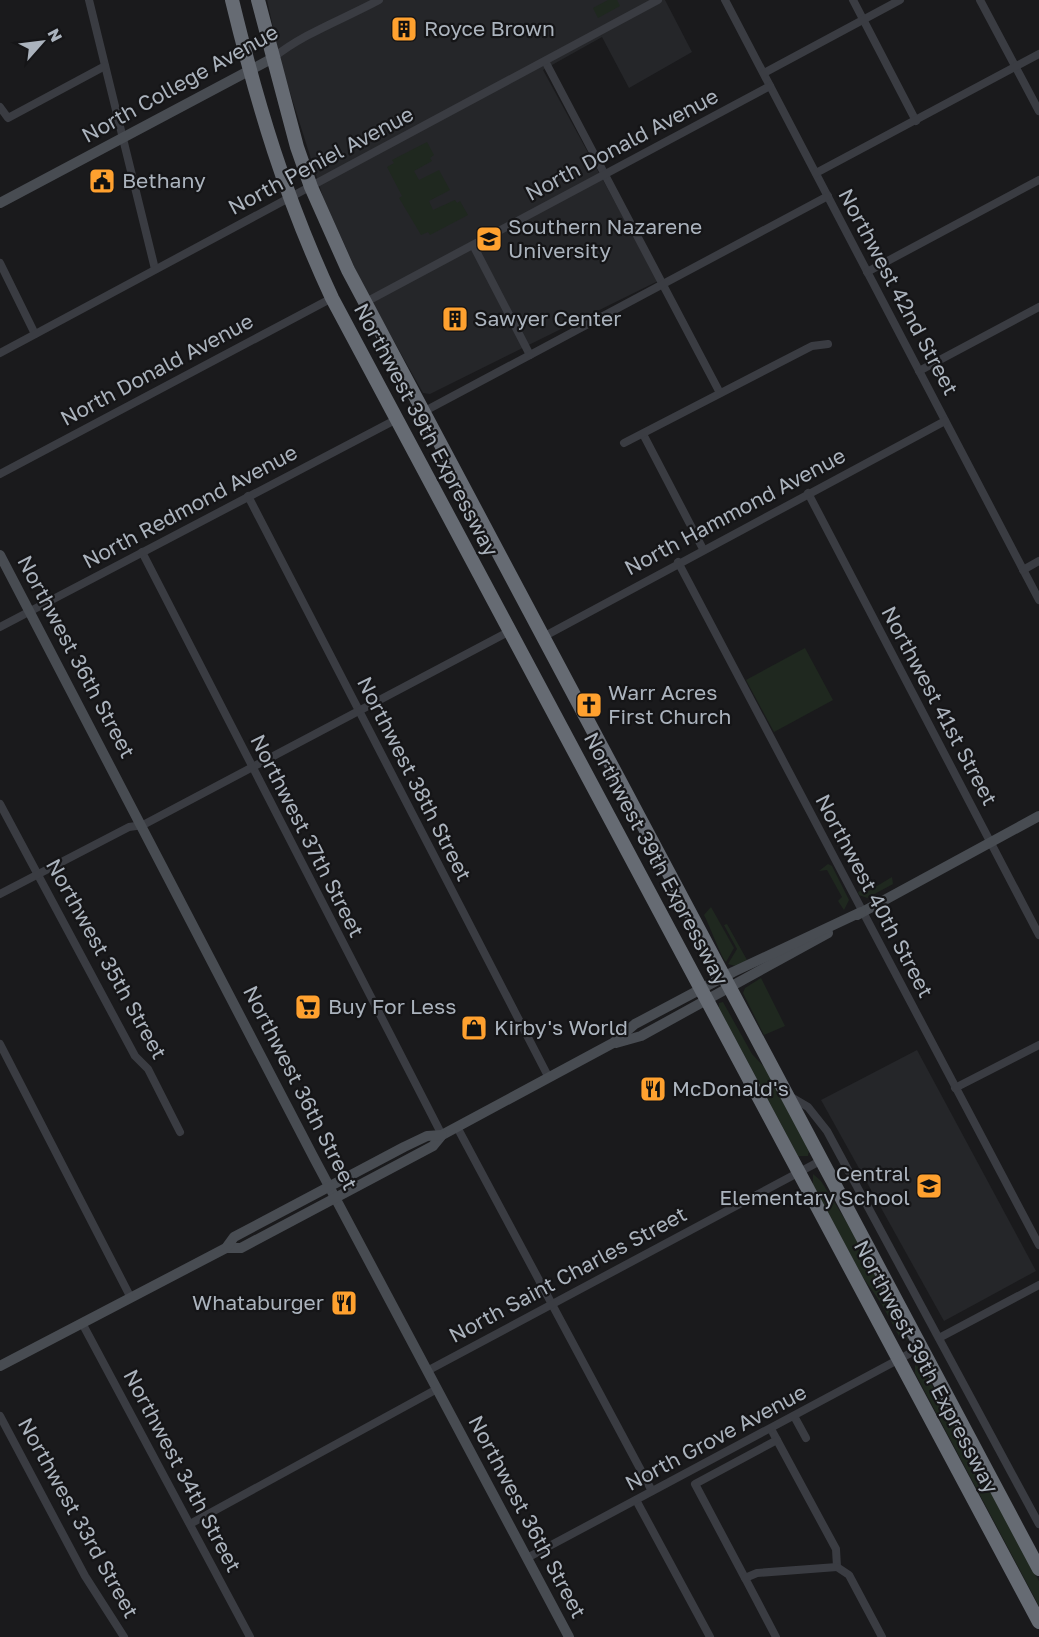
<svg xmlns="http://www.w3.org/2000/svg" width="1039" height="1637" font-family="'Golos Text',sans-serif">
<rect width="100%" height="100%" fill="#1a1a1c"/>
<!-- built -->
<g fill="#252629">
<polygon points="267,0 665,0 692,52 629,88 602,37 543,70 658,281 430,394 423,393 363,286 323,197 282,67"/>
<polygon points="917,1050 1036,1271 944,1321 821,1100"/>
</g>
<!-- green -->
<g fill="#1f281f">
<polygon points="608,0 617,0 620,6 598,18 593,8"/>
<polygon points="427,142 434,155 430,158 432,161 414,171 419,180 439,170 450,190 429,201 433,210 455,200 457,203 460,201 468,215 430,235 428,232 421,235 399,198 402,196 387,167 394,163 392,160"/>
<polygon points="805,648 833,700 774,732 746,680"/>
<polygon points="828,864 832,866 849,900 844,910 838,901 842,897 827,870 819,871"/>
<polygon points="892,877 893,884 867,898 859,895 858,892 864,889 867,892"/>
<path d="M711,907L734,948L726,962C722,959 709,924 704,915Z"/>
<polygon points="727,924 747,960 736,966 728,964 737,949 724,925"/>
<polygon points="761,978 785,1026 764,1035 743,993 745,988"/>
<polygon points="723,1002 752,1054 766,1069 809,1150 808,1156 798,1156 719,1008 719,1003"/>
<polygon points="813,1174 821,1181 854,1234 908,1339 903,1341 899,1336 881,1303 862,1276 813,1185"/>
<polygon points="915,1365 922,1369 956,1426 1039,1581 1039,1606 915,1373"/>
</g>
<g fill="none" stroke-linecap="round" stroke-linejoin="round">
<!-- street -->
<g stroke="#3a3c42" stroke-width="8">
<polyline points="89,0 155,269"/>
<polyline points="725,0 1039,600"/>
<polyline points="853,0 916,121"/>
<polyline points="980,0 1039,111"/>
<path d="M273,58C304,33 344,19 379,0"/>
<polyline points="545,61 720,393"/>
<polyline points="764,73 900,0"/>
<polyline points="0,107 8,118 105,66"/>
<polyline points="816,173 1039,54"/>
<polyline points="473,245 530,355"/>
<polyline points="0,263 35,334"/>
<polyline points="867,272 1039,180"/>
<polyline points="364,303 770,86"/>
<polyline points="0,353 658,0"/>
<polyline points="919,371 1039,307"/>
<polyline points="423,412 828,196"/>
<polyline points="643,434 703,549"/>
<polyline points="624,443 812,346 828,344"/>
<polyline points="0,474 332,298"/>
<polyline points="808,493 1039,935"/>
<polyline points="248,496 549,1078"/>
<polyline points="142,552 442,1135"/>
<polyline points="678,562 1039,1245"/>
<polyline points="1023,570 1039,561"/>
<polyline points="0,627 397,419"/>
<polyline points="543,637 945,421"/>
<polyline points="0,804 135,1056 148,1069 180,1132"/>
<polyline points="0,894 129,827 143,825 510,631"/>
<polyline points="0,1044 131,1298"/>
<polyline points="955,1088 1039,1045"/>
<polyline points="791,1097 808,1107 827,1131 1039,1524"/>
<polyline points="457,1127 652,1491"/>
<polyline points="82,1323 250,1637"/>
<polyline points="939,1338 1039,1285"/>
<polyline points="427,1371 822,1160"/>
<polyline points="0,1416 85,1576 124,1637"/>
<polyline points="794,1416 806,1438"/>
<polyline points="771,1429 836,1549 837,1567 849,1575 882,1637"/>
<polyline points="636,1500 710,1637"/>
<polyline points="190,1524 437,1389"/>
<polyline points="527,1558 920,1348"/>
<polyline points="745,1578 695,1484 777,1440"/>
<polyline points="776,1637 745,1578 757,1573 837,1567"/>
</g>
<!-- secondary -->
<g stroke="#484c52" stroke-width="10">
<polyline points="0,203 273,58"/>
<polyline points="0,555 314,1158 569,1637"/>
<polyline points="857,915 1039,816"/>
<polyline points="616,1043 641,1036 828,933"/>
<polyline points="226,1248 241,1248 433,1146 442,1135 613,1043 635,1024 733,972 861,912"/>
<polyline points="0,1366 226,1248 234,1237 404,1147 427,1136 442,1135"/>
</g>
<!-- highway -->
<g stroke="#666b73" stroke-width="14">
<path d="M232,0C258,107 285,197 332,298L1039,1622"/>
<polyline points="258,0 297,147 311,187 348,270 1039,1569"/>
</g>
</g>
<!-- icons -->
<defs>
<symbol id="building-square" viewBox="-11 -11 22 22"><rect x="-9" y="-9" width="18" height="18" rx="4" fill="#ffa12f" stroke="#151517"/><path d="M-4-6H4V6H1V3H-1V6H-4ZM-2.5-4.3h1.7v1.8h-1.7ZM.8-4.3h1.7v1.8H.8ZM-2.5-1h1.7V.8h-1.7ZM.8-1h1.7V.8H.8Z" fill="#111"/></symbol>
<symbol id="civic-square" viewBox="-11 -11 22 22"><rect x="-9" y="-9" width="18" height="18" rx="4" fill="#ffa12f" stroke="#151517"/><path d="M-.6-6.5H3V-4.5H.6V-3L4-1V1h2V6H-6V1h2V-1L-.6-3ZM-1.2 2.5V6h2.4V2.5Z" fill="#111"/></symbol>
<symbol id="university-square" viewBox="-11 -11 22 22"><rect x="-9" y="-9" width="18" height="18" rx="4" fill="#ffa12f" stroke="#151517"/><path d="M0-5L7-2L0 1L-7-2ZM-4 1L0 2.5L4 1V4Q0 6-4 4Z" fill="#111"/></symbol>
<symbol id="church-square" viewBox="-11 -11 22 22"><rect x="-9" y="-9" width="18" height="18" rx="4" fill="#ffa12f" stroke="#151517"/><path d="M-1.2-6h2.4v3.5h3.3v2.4h-3.3V6h-2.4V-.1h-3.3v-2.4h3.3Z" fill="#111"/></symbol>
<symbol id="supermarket-square" viewBox="-11 -11 22 22"><rect x="-9" y="-9" width="18" height="18" rx="4" fill="#ffa12f" stroke="#151517"/><path d="M-6-5.5h2.5l.6 2H6L4.5 2H-2.5L-4.4-4H-6ZM-1.5 3.2a1.3 1.3 0 1 0 .1 0ZM3 3.2a1.3 1.3 0 1 0 .1 0Z" fill="#111"/></symbol>
<symbol id="shop-square" viewBox="-11 -11 22 22"><rect x="-9" y="-9" width="18" height="18" rx="4" fill="#ffa12f" stroke="#151517"/><path d="M-5-2.5h2.3a2.7 3.5 0 0 1 5.4 0H5L5.5 6h-11ZM-1.5-2.5h3a1.5 2.3 0 0 0-3 0Z" fill="#111"/></symbol>
<symbol id="restaurant-square" viewBox="-11 -11 22 22"><rect x="-9" y="-9" width="18" height="18" rx="4" fill="#ffa12f" stroke="#151517"/><path d="M-5-6h1v4h1v-4h1v4h1v-4h1v5L-1.5 .5V6h-2V.5L-5-1ZM5-6V6H3V1.5H1.5Q1.5-4 5-6Z" fill="#111"/></symbol>
<symbol id="school-square" viewBox="-11 -11 22 22"><rect x="-9" y="-9" width="18" height="18" rx="4" fill="#ffa12f" stroke="#151517"/><path d="M0-5L7-2L0 1L-7-2ZM-4 1L0 2.5L4 1V4Q0 6-4 4Z" fill="#111"/></symbol>
</defs>
<g fill-rule="evenodd">
<use href="#building-square" x="389" y="14" width="30" height="30"/>
<use href="#civic-square" x="87" y="166" width="30" height="30"/>
<use href="#university-square" x="474" y="224" width="30" height="30"/>
<use href="#building-square" x="440" y="304" width="30" height="30"/>
<use href="#church-square" x="574" y="690" width="30" height="30"/>
<use href="#supermarket-square" x="293" y="992" width="30" height="30"/>
<use href="#shop-square" x="459" y="1013" width="30" height="30"/>
<use href="#restaurant-square" x="638" y="1074" width="30" height="30"/>
<use href="#school-square" x="914" y="1171" width="30" height="30"/>
<use href="#restaurant-square" x="329" y="1288" width="30" height="30"/>
</g>
<g text-anchor="middle" stroke-width="4.5" stroke-linejoin="round" paint-order="stroke">
<!-- poi labels -->
<g font-size="21" fill="#abb3bd" stroke="#151517" text-anchor="start">
<text x="424" y="36">Royce Brown</text>
<text x="122" y="188">Bethany</text>
<text x="508" y="234">Southern Nazarene<tspan x="508" dy="24">University</tspan></text>
<text x="474" y="326">Sawyer Center</text>
<text x="608" y="700">Warr Acres<tspan x="608" dy="24">First Church</tspan></text>
<text x="328" y="1014">Buy For Less</text>
<text x="494" y="1035">Kirby's World</text>
<text x="672" y="1096">McDonald's</text>
<text x="910" y="1181" text-anchor="end">Central<tspan x="910" dy="24">Elementary School</tspan></text>
<text x="324" y="1310" text-anchor="end">Whataburger</text>
</g>
<!-- street labels -->
<g font-size="21" fill="#abb3bd" stroke="#151517">
<text transform="translate(180 84) rotate(-29)" y="7">North College Avenue</text>
<text transform="translate(622 145) rotate(-28)" y="7">North Donald Avenue</text>
<text transform="translate(321 161) rotate(-28)" y="7">North Peniel Avenue</text>
<text transform="translate(898 292) rotate(62)" y="7">Northwest 42nd Street</text>
<text transform="translate(157 370) rotate(-28)" y="7">North Donald Avenue</text>
<text transform="translate(426 430) rotate(62)" y="7">Northwest 39th Expressway</text>
<text transform="translate(190 507) rotate(-28)" y="7">North Redmond Avenue</text>
<text transform="translate(735 512) rotate(-28)" y="7">North Hammond Avenue</text>
<text transform="translate(76 657) rotate(62)" y="7">Northwest 36th Street</text>
<text transform="translate(939 706) rotate(62)" y="7">Northwest 41st Street</text>
<text transform="translate(414 779) rotate(63)" y="7">Northwest 38th Street</text>
<text transform="translate(307 836) rotate(63)" y="7">Northwest 37th Street</text>
<text transform="translate(656 859) rotate(62)" y="7">Northwest 39th Expressway</text>
<text transform="translate(874 896) rotate(62)" y="7">Northwest 40th Street</text>
<text transform="translate(106 959) rotate(61)" y="7">Northwest 35th Street</text>
<text transform="translate(300 1088) rotate(63)" y="7">Northwest 36th Street</text>
<text transform="translate(568 1275) rotate(-28)" y="7">North Saint Charles Street</text>
<text transform="translate(926 1367) rotate(62)" y="7">Northwest 39th Expressway</text>
<text transform="translate(716 1438) rotate(-28)" y="7">North Grove Avenue</text>
<text transform="translate(182 1471) rotate(62)" y="7">Northwest 34th Street</text>
<text transform="translate(527 1517) rotate(62)" y="7">Northwest 36th Street</text>
<text transform="translate(78 1518) rotate(61)" y="7">Northwest 33rd Street</text>
</g>
</g>
<!-- north arrow -->
<g transform="translate(42 42) rotate(62)" stroke="#151517" stroke-width="4.5" paint-order="stroke">
<path d="M0-4.5L10 22L0 15L-10 22Z" fill="#abb3bd"/>
<text y="-9" font-size="16" font-weight="bold" text-anchor="middle" fill="#abb3bd">N</text>
</g>
</svg>
